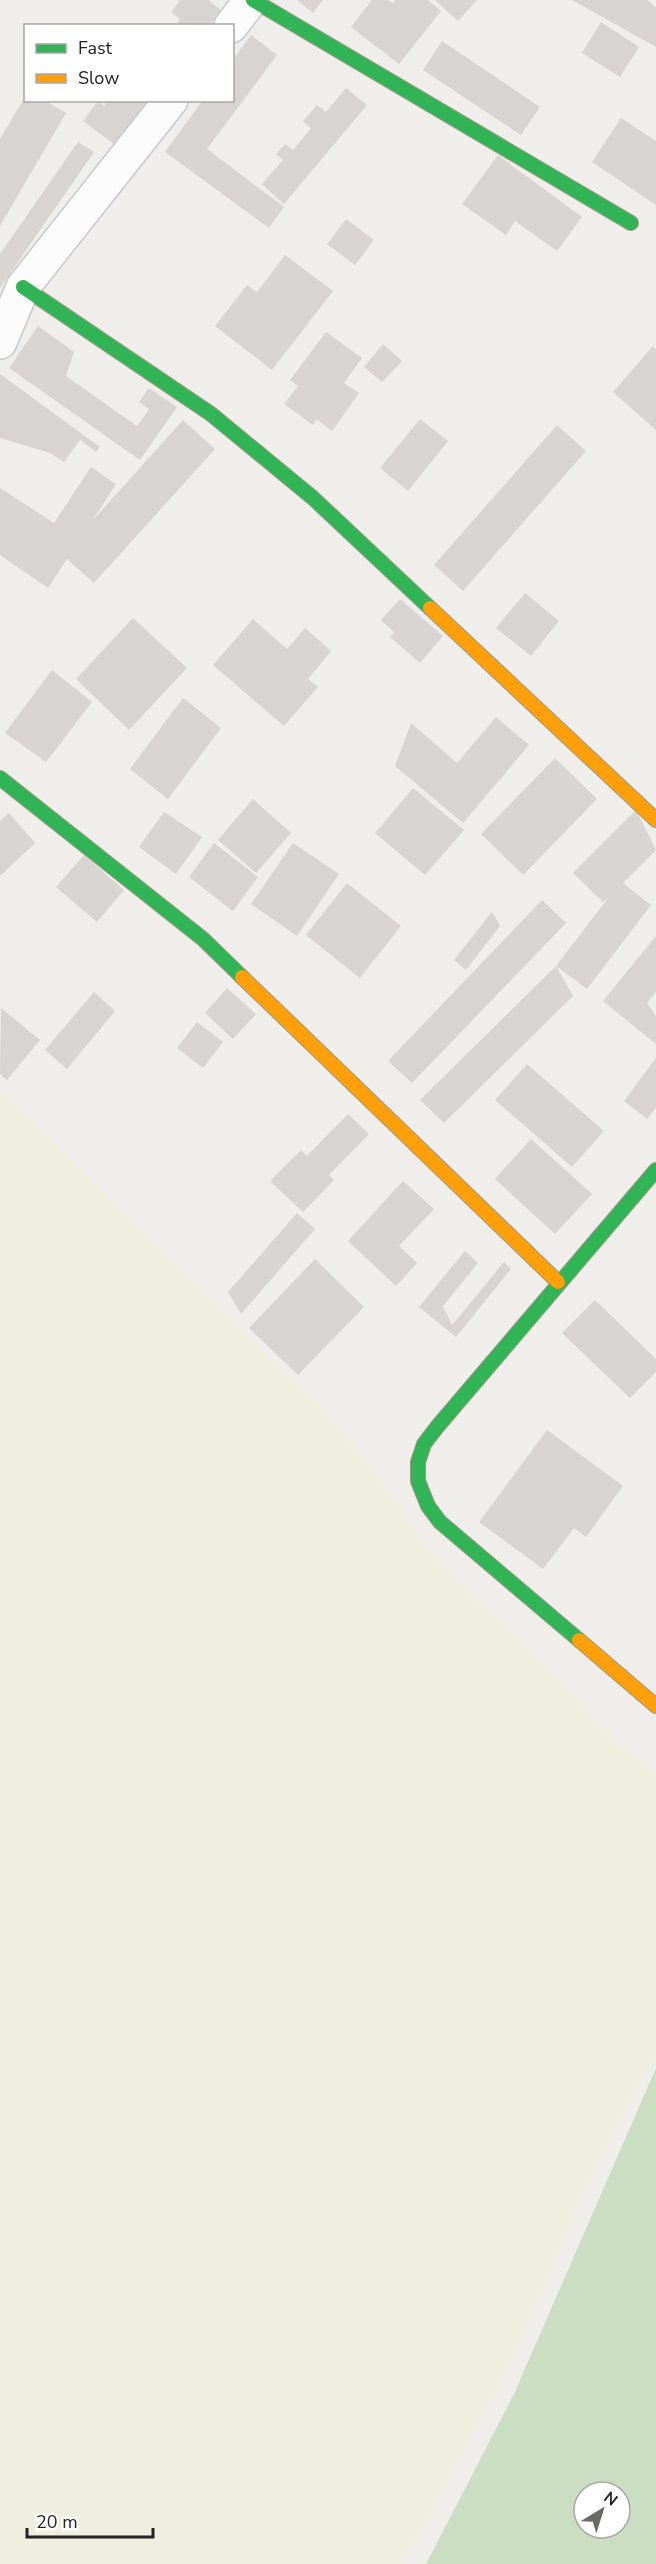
<svg xmlns="http://www.w3.org/2000/svg" width="656" height="2564" font-family="'Nunito Sans',sans-serif">
<rect width="100%" height="100%" fill="#f0eeeb"/>
<!-- farmland -->
<polygon fill="#efefdf" points="0,1092 50,1140 230,1322 311,1397 377,1475 436,1561 563,1686 619,1746 656,1773 656,2053 597,2161 513,2357 426,2522 400,2564 0,2564"/>
<!-- forest -->
<path fill="#cbdec1" fill-rule="evenodd" d="M656,2068V2564H426L514,2394ZM584,2492H620V2528H584Z"/>
<!-- building -->
<g fill="#d7d4d2">
<polygon points="180,0 208,0 221,10 209,26 176,26 180,19 171,12"/>
<polygon points="297,0 323,0 313,13"/>
<polygon points="372,0 388,0 393,3 395,0 428,0 441,11 399,64 351,27"/>
<polygon points="435,0 477,0 458,21"/>
<polygon points="572,0 647,0 656,7 656,47"/>
<polygon points="601,22 639,47 620,77 582,53"/>
<polygon points="251,35 277,55 207,149 284,207 269,228 165,152 203,100 232,100 232,61"/>
<polygon points="442,41 540,107 521,135 423,70"/>
<polygon points="346,88 367,105 284,204 262,184 283,160 276,154 285,144 293,150 311,128 303,121 317,105 326,112"/>
<polygon points="26,95 26,100 44,100 66,113 0,226 0,139"/>
<polygon points="108,100 153,100 118,147 83,121 98,101 104,106"/>
<polygon points="621,118 656,141 656,205 592,162"/>
<polygon points="78,142 94,152 0,288 0,254"/>
<polygon points="498,155 582,217 557,251 515,221 506,235 462,204"/>
<polygon points="346,219 374,240 355,265 327,244"/>
<polygon points="285,255 333,291 272,370 215,326 247,285 257,292"/>
<polygon points="38,326 74,352 66,376 137,426 149,409 139,402 149,388 177,407 140,460 9,368"/>
<polygon points="326,332 362,358 344,383 359,393 332,431 316,419 313,425 284,404 298,386 290,380"/>
<polygon points="383,344 402,361 382,382 364,367"/>
<polygon points="653,346 656,349 656,430 613,392"/>
<polygon points="0,374 100,447 96,452 80,440 64,462 50,453 0,438"/>
<polygon points="420,419 448,441 408,491 380,468"/>
<polygon points="183,420 215,449 94,583 67,559 48,588 0,555 0,488 54,523 91,467 116,484 92,521"/>
<polygon points="557,425 586,451 463,591 434,565"/>
<polygon points="525,593 559,621 531,656 496,628"/>
<polygon points="400,599 443,636 420,663 390,637 394,632 381,620"/>
<polygon points="133,618 187,668 129,730 76,679"/>
<polygon points="253,619 287,649 305,628 331,651 308,679 318,687 284,726 213,665"/>
<polygon points="52,670 92,702 46,762 5,733"/>
<polygon points="183,698 221,728 168,799 130,769"/>
<polygon points="496,717 529,745 463,823 395,766 411,723 457,763"/>
<polygon points="555,758 597,799 523,875 481,834"/>
<polygon points="413,788 464,830 425,875 375,833"/>
<polygon points="253,799 291,833 256,873 218,840"/>
<polygon points="636,810 656,850 623,883 651,905 587,989 556,966 609,897 603,902 573,873"/>
<polygon points="164,812 202,837 176,874 139,847"/>
<polygon points="9,813 35,843 0,876 0,821"/>
<polygon points="214,843 258,877 233,911 189,877"/>
<polygon points="293,843 339,874 297,936 251,904"/>
<polygon points="84,855 124,890 97,922 56,887"/>
<polygon points="347,883 401,926 360,978 306,935"/>
<polygon points="542,900 566,923 412,1083 388,1061"/>
<polygon points="492,912 500,926 466,970 454,960"/>
<polygon points="656,936 656,992 647,1003 656,1016 656,1044 603,1001"/>
<polygon points="556,966 573,996 444,1123 420,1100"/>
<polygon points="227,988 256,1014 233,1039 205,1013"/>
<polygon points="94,992 115,1011 67,1069 45,1050"/>
<polygon points="1,1008 40,1040 7,1080 0,1074"/>
<polygon points="197,1022 223,1042 203,1068 177,1048"/>
<polygon points="656,1058 656,1108 647,1119 624,1101"/>
<polygon points="527,1064 604,1131 572,1167 495,1100"/>
<polygon points="348,1114 369,1134 329,1175 334,1180 303,1212 270,1181 301,1150 307,1156"/>
<polygon points="531,1139 592,1194 555,1234 495,1179"/>
<polygon points="403,1181 434,1209 399,1246 417,1263 396,1286 348,1241"/>
<polygon points="297,1213 315,1229 241,1314 228,1292"/>
<polygon points="465,1251 478,1263 443,1306 452,1325 504,1262 511,1269 456,1337 419,1307"/>
<polygon points="315,1259 364,1307 298,1375 249,1328"/>
<polygon points="595,1300 656,1359 656,1372 630,1398 562,1333"/>
<polygon points="547,1430 623,1486 586,1537 574,1528 543,1569 479,1522"/>
</g>
<g fill="none" stroke-linecap="round" stroke-linejoin="round">
<defs>
<g id="street">
<polyline points="231,26 251,0"/>
<polyline points="0,342 23,287 171,100"/>
</g>
<g id="fast">
<polyline points="253,0 631,223"/>
<polyline points="23,287 211,414 313,498 430,608"/>
<polyline points="0,778 203,939 242,977"/>
<polyline points="579,1640 440,1522 428,1506 418,1481 418,1462 424,1444 437,1427 656,1170"/>
</g>
<g id="slow">
<polyline points="430,608 656,820"/>
<polyline points="242,977 558,1282"/>
<polyline points="579,1640 656,1706"/>
</g>
</defs>
<!-- street casing -->
<use href="#street" stroke="#c9c8c7" stroke-width="36"/>
<!-- fast casing -->
<use href="#fast" stroke="#999a82" stroke-width="16"/>
<!-- slow casing -->
<use href="#slow" stroke="#999a82" stroke-width="16"/>
<!-- street -->
<use href="#street" stroke="#fdfcfc" stroke-width="33"/>
<!-- fast -->
<use href="#fast" stroke="#30b455" stroke-width="14"/>
<!-- slow -->
<use href="#slow" stroke="#ff9f0a" stroke-width="14"/>
</g>
<!-- legend -->
<rect x="24" y="24" width="210" height="78" fill="#ffffff" stroke="#a7a7a7" stroke-width="1.5"/>
<rect x="36" y="44" width="30" height="9" fill="#30b455" stroke="#a7a7a7" stroke-width="1.5"/>
<text x="78" y="54" font-size="18" fill="#222222">Fast</text>
<rect x="36" y="74" width="30" height="9" fill="#ff9f0a" stroke="#a7a7a7" stroke-width="1.5"/>
<text x="78" y="84" font-size="18" fill="#222222">Slow</text>
<!-- north arrow -->
<g transform="translate(602 2510) rotate(38)"><circle r="28" fill="#ffffff" stroke="#a7a7a7" stroke-width="1.5"/>
<path d="M0-4.5L10 22L0 15L-10 22Z" fill="#6a6968"/>
<text y="-9" font-size="16" font-weight="bold" text-anchor="middle" fill="#222222">N</text>
</g>
<!-- scale -->
<path d="M27 2528v9h126v-9" fill="none" stroke="#222222" stroke-width="3"/>
<text x="36" y="2528" font-size="18" fill="#222222" stroke="#ffffff" stroke-width="4.5" paint-order="stroke">20 m</text>
</svg>
